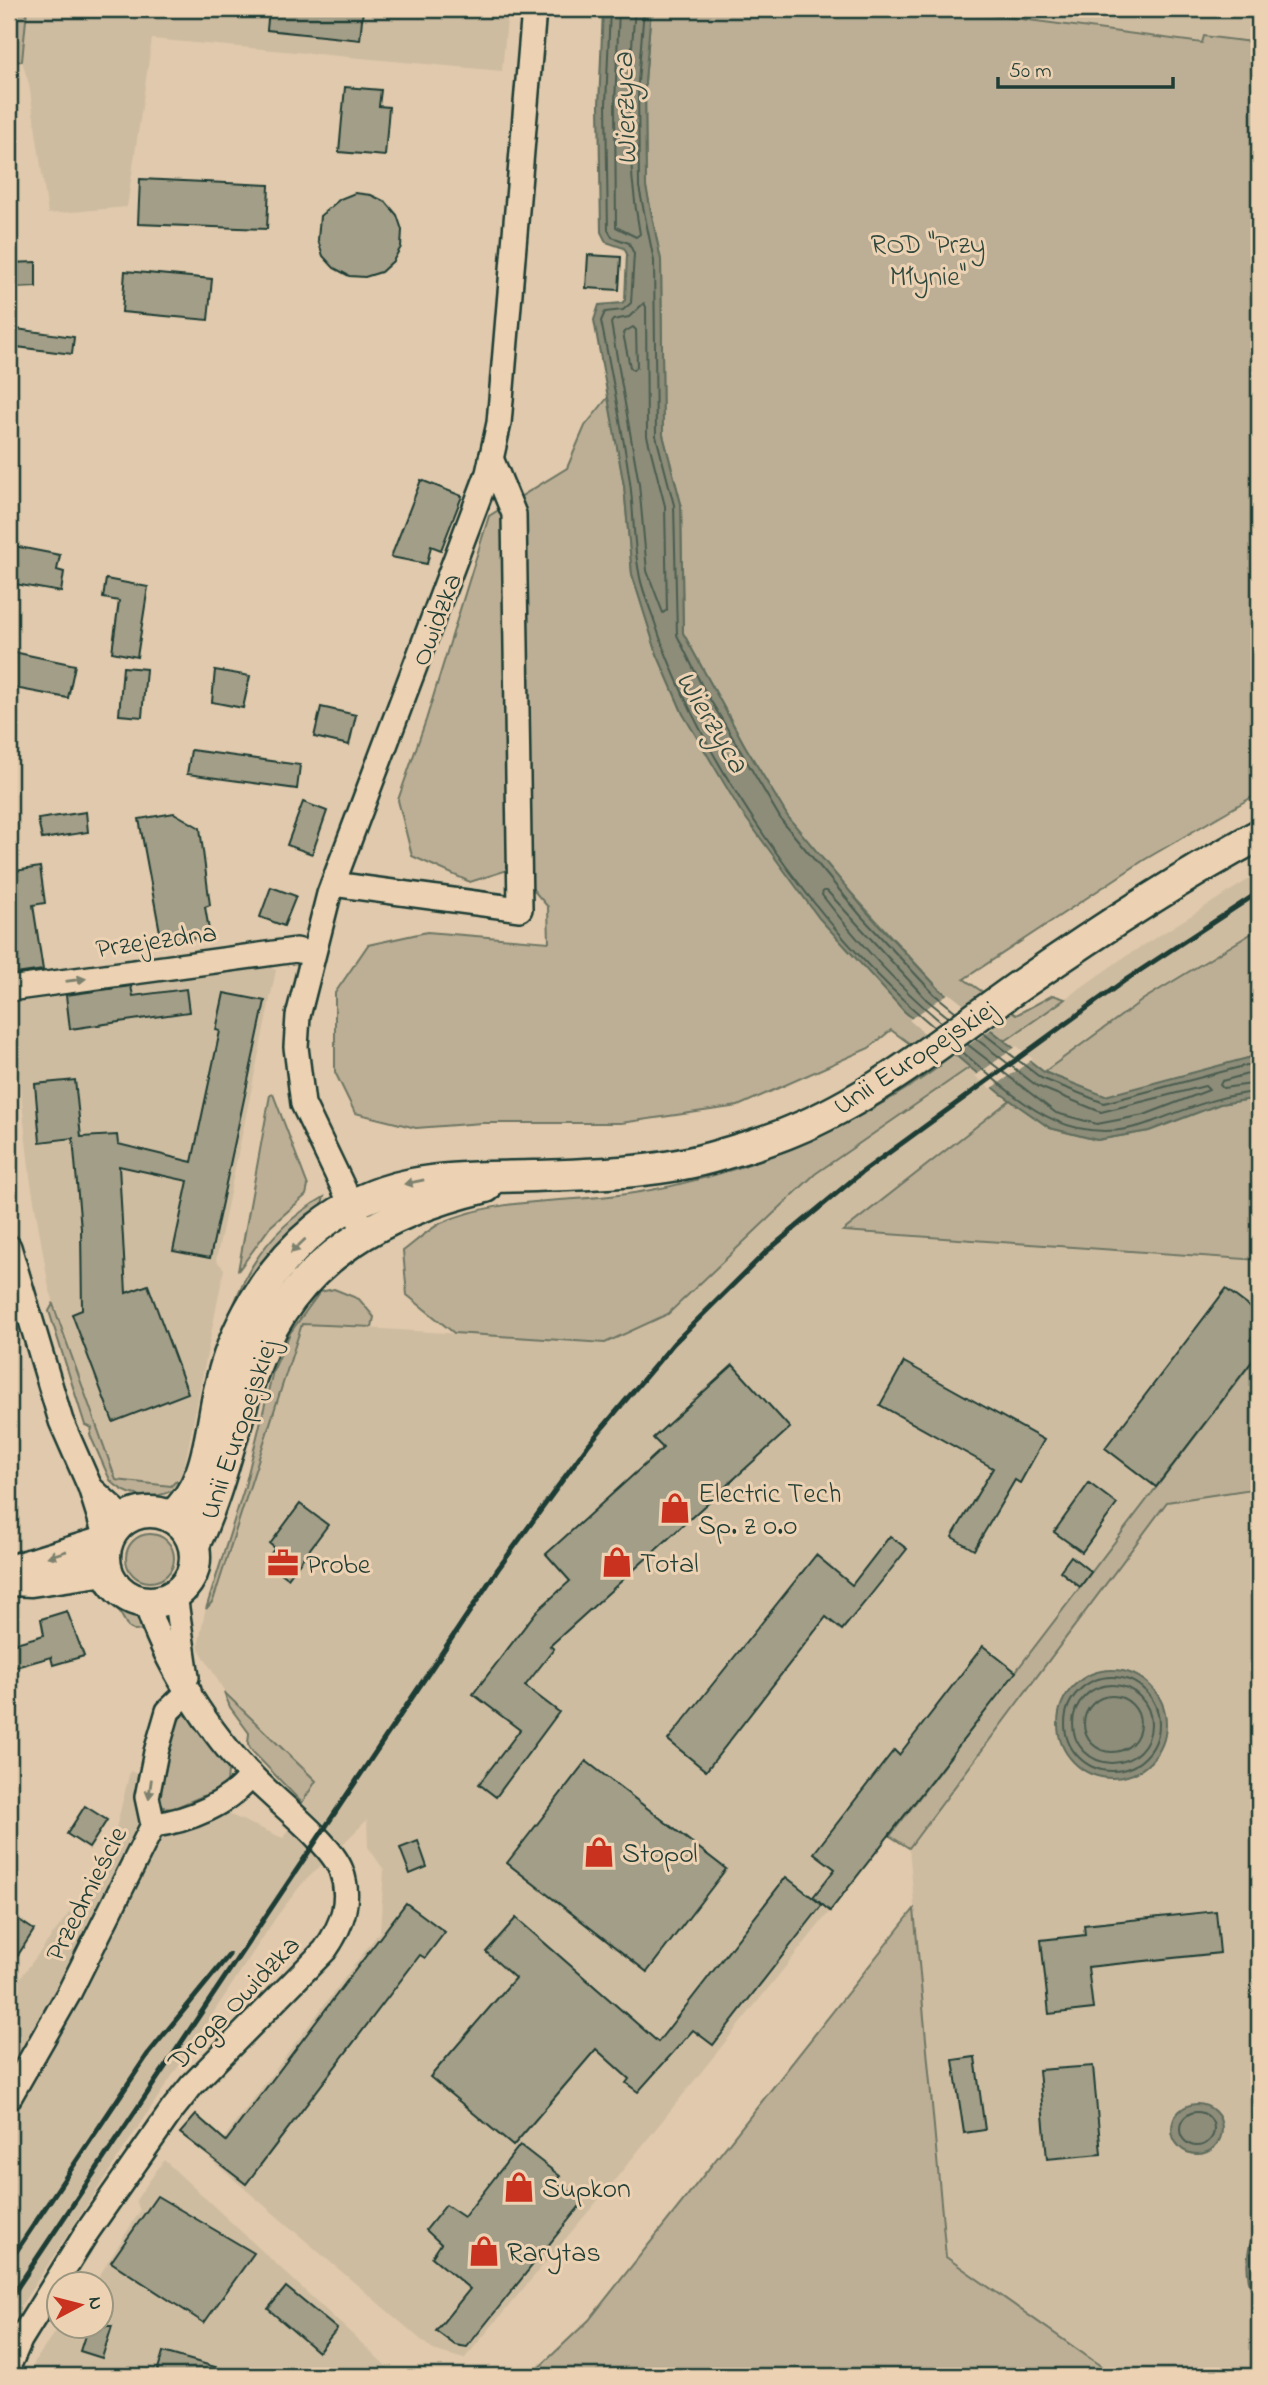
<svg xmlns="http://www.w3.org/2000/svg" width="1268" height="2385" font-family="'Indie Flower',sans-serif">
<rect width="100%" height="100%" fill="#e0c9ac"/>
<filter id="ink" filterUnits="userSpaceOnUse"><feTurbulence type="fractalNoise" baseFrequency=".0143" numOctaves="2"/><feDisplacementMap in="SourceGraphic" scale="14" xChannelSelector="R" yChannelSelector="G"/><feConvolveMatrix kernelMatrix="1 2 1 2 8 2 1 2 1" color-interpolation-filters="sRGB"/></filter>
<g filter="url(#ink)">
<!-- built -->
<g fill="#cebca1">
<polygon points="27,9 508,9 502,71 152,39 127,207 48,214 29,84 22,61"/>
<polygon points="968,9 1259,9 1259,43 1204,36 1202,43 968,12"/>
<polygon points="1259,873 1259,929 1144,999 1044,1072 1005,1041 1120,960"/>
<polygon points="259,964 276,970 216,1260 224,1269 183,1474 171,1486 116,1480 49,1288 30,1177 11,1000"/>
<polygon points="970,1067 1010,1100 844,1231 1259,1260 1259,1353 890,1836 610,2186 464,2359 433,2350 209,2158 380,1931 384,1870 368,1847 367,1820 301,1885 277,1916 9,2324 9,1993 108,1861 130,1771 283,1838 316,1782 223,1689 198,1647 205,1611 214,1601 302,1324 605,1343 668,1314 815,1174"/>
<polygon points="1259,1488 1259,2376 1115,2376 946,2258 909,1848 1167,1502"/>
<polygon points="164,2160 397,2376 30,2376 35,2361 58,2328 102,2326 102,2284 95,2283 140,2211 136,2200"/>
</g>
<!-- green -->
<g fill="#bcaf95" stroke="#6e7664" stroke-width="2">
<polygon points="9,9 27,9 22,61 9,63"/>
<polygon points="651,9 968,9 968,12 1202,43 1204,36 1259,43 1259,793 1144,860 964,979 1016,1015 1053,995 1065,999 1005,1041 939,989 820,859 788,817 745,746 683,633 681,504 663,435 661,260 646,187 645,82"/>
<path d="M609,396L624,486L632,574L657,654L683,714L904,1011L970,1067L815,1174L668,1314L605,1343L454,1333L407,1295L403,1251C415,1242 428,1230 441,1223C503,1195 574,1204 640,1192C747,1174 852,1129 940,1066L891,1030L869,1048L738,1106L621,1123H482L416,1128L355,1113L335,1072V993L368,945L427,932L549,942L548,907L528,884L530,863L470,882L412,856L398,800L426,720L489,516L567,468L585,426Z"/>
<polygon points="1259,929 1259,1055 1105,1097 1044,1072 1144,999"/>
<polygon points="273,1094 308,1186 306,1195 270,1227 238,1271 270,1095"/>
<polygon points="1259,1098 1259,1260 843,1231 1010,1100 1050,1128 1097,1140 1149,1131 1220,1104"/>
<path d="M324,1197L321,1208L218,1357C235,1287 259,1234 324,1197Z"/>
<polygon points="334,1289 359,1299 374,1317 372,1327 302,1324 213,1601 206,1609 245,1486 273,1371 290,1333 320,1292"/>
<path d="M53,1304L116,1480L171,1486L176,1481L180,1486C158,1501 129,1500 110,1480L90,1435L92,1428L85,1425L49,1311Z"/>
<polygon points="1259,1353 1259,1488 1167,1502 909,1848 890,1836"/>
<path d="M216,1528L196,1599L190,1600L188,1609L186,1598C200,1576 205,1551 216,1528Z"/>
<circle cx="150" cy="1558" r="24"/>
<polygon points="94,1581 135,1613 145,1630 135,1631 128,1627 119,1611 94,1587"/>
<polygon points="224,1692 316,1781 302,1803 252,1751 248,1744 249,1733 230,1707"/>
<polygon points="183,1714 189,1717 228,1769 227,1786 172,1809 165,1808 159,1801 161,1791 174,1727"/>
<polygon points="914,1909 946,2257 1115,2376 530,2376 589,2320"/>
</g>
<!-- water -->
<g fill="#8d8d79" stroke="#616d5d" stroke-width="2">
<polygon points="603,9 651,9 645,82 646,187 661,260 663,435 681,504 683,633 745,746 788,817 866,911 939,989 1044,1072 1105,1096 1259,1055 1259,1098 1220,1104 1149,1131 1097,1140 1050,1128 1000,1093 904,1011 819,918 740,810 683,714 657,654 632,574 624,486 594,320 599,305 622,303 625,300 627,254 624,248 606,242 601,232 599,105"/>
<circle cx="1112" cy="1724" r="54"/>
<circle cx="1197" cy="2129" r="25"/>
<path d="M1259,2224V2307C1244,2281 1243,2249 1259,2224Z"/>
</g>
<!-- pier -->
<g fill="#e0c9ac">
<polygon points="949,993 993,1028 952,1057 909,1020"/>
<polygon points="1017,1046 1033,1059 991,1089 975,1076"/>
</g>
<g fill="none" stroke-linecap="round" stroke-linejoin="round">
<!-- shore -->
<g stroke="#4b5d50" stroke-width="2">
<path d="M610,9L606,104L608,230L612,237L629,243L634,254L631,303L623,310L605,312L601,321C612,375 622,428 630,482C634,512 633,543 639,572C641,587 648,603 653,617C699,762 818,930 934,1027"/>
<path d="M619,9L615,104L616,227L636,237L640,234C626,159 628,85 635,9"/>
<polyline points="644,9 638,82 639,187 654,261 656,436 674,505 677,635 702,686 782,821 861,916 934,994 956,1012"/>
<polygon points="644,303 646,307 647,436 665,506 667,610 663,613 647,571 639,484 611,323 613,320 629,317"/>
<polygon points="633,327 636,330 637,367 633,370 630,367 623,333"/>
<path d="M941,1022C897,985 857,941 822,895L823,891H827L927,1000L948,1017"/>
<polyline points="983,1033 1041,1078 1104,1103 1259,1062"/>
<polyline points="967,1044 1056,1113 1097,1124 1144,1115 1209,1090 1205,1086 1101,1112 1037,1086 975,1038"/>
<path d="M960,1050C1019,1100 1068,1153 1152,1122C1187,1109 1221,1094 1259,1092"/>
<polyline points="1259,1071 1222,1081 1220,1085 1223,1088 1259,1083"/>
<circle cx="1112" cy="1724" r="47"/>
<circle cx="1112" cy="1724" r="39"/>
<circle cx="1112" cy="1724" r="28"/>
<circle cx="1197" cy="2129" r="17"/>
</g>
</g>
<!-- building -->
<g fill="#a39e87" stroke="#1f3d34" stroke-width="2">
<polygon points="269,9 363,9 360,40 267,30"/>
<polygon points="345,87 381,90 379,106 389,107 385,156 339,152"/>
<polygon points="140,179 269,185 267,229 138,224"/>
<polygon points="355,193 371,195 386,202 397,215 402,230 401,247 393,261 381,272 365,277 349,276 334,268 323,256 318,240 320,216 340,199"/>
<polygon points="588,255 621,257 619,290 586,288"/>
<polygon points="36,262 36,287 9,288 9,263"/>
<polygon points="125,271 212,279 208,320 122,312"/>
<polygon points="9,328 74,337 72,354 9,346"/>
<polygon points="421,480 462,496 441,550 431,546 427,564 391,557"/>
<polygon points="9,545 60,555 57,570 64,572 61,592 9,583"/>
<polygon points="106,579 148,587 137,657 112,652 119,601 103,598"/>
<polygon points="9,651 75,665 68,698 9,687"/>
<polygon points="123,667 146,669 142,717 119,715"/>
<polygon points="215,670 250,676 243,708 212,702"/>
<polygon points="321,707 356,715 349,745 314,737"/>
<polygon points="191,750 300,765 297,789 187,774"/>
<polygon points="303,802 327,811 312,854 287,845"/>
<polygon points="86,812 88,832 42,839 38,819"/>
<polygon points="174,813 200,828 210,905 205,907 210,936 162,943 139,819"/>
<polygon points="40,867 45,903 33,905 43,970 9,975 9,872"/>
<polygon points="271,887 296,896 284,926 260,917"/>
<polygon points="131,986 133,996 186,989 189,1012 70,1029 66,995"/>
<polygon points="224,993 265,1001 210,1258 173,1251 188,1181 119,1166 126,1293 148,1285 188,1393 113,1422 72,1314 82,1310 81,1229 73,1138 40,1142 35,1084 75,1080 81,1137 117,1135 118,1144 192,1162 220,1031 216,1030"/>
<polygon points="1226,1289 1259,1314 1259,1327 1250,1340 1259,1347 1259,1352 1156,1487 1105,1448"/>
<polygon points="904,1362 1044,1440 1020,1483 1015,1480 974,1550 952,1537 993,1468 880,1405"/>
<polygon points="733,1365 790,1428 550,1646 554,1649 525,1686 559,1712 496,1797 479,1784 520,1730 473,1694 536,1612 570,1581 546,1554 663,1448 653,1438"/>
<polygon points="1089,1483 1117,1504 1082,1552 1054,1532"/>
<polygon points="300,1504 328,1525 288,1578 265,1561 275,1548 270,1544"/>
<polygon points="890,1536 907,1549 873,1592 842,1630 826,1617 706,1771 668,1740 816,1555 852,1585"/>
<polygon points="1071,1556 1091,1572 1080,1587 1060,1571"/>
<polygon points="67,1611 84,1656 53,1665 51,1657 9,1669 9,1645 44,1635 41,1619"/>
<polygon points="983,1646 1016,1672 830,1911 813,1897 835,1869 814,1853 894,1750 899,1755"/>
<polygon points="586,1761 726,1869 647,1972 507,1863"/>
<polygon points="85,1806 107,1820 89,1848 67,1834"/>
<polygon points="418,1841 427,1867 410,1874 400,1848"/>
<polygon points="786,1877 822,1905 713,2045 693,2030 638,2092 626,2083 629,2079 596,2049 513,2146 430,2077 515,1978 486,1952 516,1918 658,2042"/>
<polygon points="406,1903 445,1932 425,1958 420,1955 246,2184 180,2133 196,2115 226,2141"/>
<polygon points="1216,1911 1220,1953 1088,1967 1093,2009 1049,2014 1041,1940 1085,1935 1084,1925"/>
<polygon points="9,1913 34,1930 9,1969"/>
<polygon points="975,2057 985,2130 964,2133 953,2060"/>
<polygon points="1093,2066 1101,2154 1047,2159 1039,2070"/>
<polygon points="520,2145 560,2176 555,2181 583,2202 467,2347 455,2345 436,2331 470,2289 432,2257 441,2244 426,2230 446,2205 464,2217"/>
<polygon points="157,2196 254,2253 204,2323 111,2262"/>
<polygon points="286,2287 337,2329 318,2352 268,2309"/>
<polygon points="88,2326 112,2326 102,2358 80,2351"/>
<polygon points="163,2352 229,2371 229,2376 156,2376"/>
</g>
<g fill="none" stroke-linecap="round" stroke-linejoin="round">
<defs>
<g id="minor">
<polyline points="333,884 520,909 514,514 491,458"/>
<polyline points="9,989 296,950 312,954"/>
<polyline points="365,1233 303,1104 296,1047 298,1016 329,894 488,473 499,423 534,9"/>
<polyline points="9,1247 61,1421 90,1487 107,1541"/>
<polyline points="91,1488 125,1519"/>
<polyline points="175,1595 187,1677"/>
<path d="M153,1825C188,1821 230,1804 251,1775"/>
<polyline points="9,2098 69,1993 153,1825 147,1797 156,1752 168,1711 189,1691"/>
<path d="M9,2365L20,2340L87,2232L172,2110L192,2085L325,1950C342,1926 352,1900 341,1870C330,1842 276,1801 254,1778C210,1734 163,1661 146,1602"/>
</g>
<g id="major">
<circle cx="150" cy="1557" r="45"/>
<path d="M171,1517C209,1485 209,1437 219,1391C233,1328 267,1269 317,1228C384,1174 454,1178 534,1176C595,1174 661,1173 720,1155C743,1148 769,1141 792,1131C875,1097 947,1037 1019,986C1097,932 1176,880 1259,835"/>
<path d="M194,1545C223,1485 233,1420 258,1359C297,1257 386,1211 486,1187"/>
<polyline points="9,1571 107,1541"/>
<polyline points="13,1580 31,1581 106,1570"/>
</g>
</defs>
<!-- minor casing -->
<use href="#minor" stroke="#1f3d34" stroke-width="28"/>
<!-- major casing -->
<use href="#major" stroke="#1f3d34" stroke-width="35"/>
<!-- minor -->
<use href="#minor" stroke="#ecd2b3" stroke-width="23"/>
<!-- major -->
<use href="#major" stroke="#ecd2b3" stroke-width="30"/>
<!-- rail -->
<g stroke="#1f3d34" stroke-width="5">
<polyline points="9,2262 148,2054 229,1955"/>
<polyline points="9,2300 498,1569 588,1445 674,1343 766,1252 861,1173 1124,981 1259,892"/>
</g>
</g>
<!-- one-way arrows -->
<defs><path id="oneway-solid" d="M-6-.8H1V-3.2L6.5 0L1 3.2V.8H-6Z" transform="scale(1.75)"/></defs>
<g fill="#7b806d">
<use href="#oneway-solid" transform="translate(76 980) rotate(-8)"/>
<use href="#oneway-solid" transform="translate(414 1182) rotate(168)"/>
<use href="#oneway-solid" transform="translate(298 1246) rotate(136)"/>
<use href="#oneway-solid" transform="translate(57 1554) rotate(163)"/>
<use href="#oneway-solid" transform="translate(150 1789) rotate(98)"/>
</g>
</g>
<!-- icons -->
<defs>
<symbol id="shop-bare" viewBox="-9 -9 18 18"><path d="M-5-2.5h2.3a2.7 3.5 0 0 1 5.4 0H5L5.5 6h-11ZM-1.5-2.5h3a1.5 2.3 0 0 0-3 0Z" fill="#c8321e" stroke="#ecd2b3" stroke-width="2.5" paint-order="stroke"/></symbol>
<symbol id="office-bare" viewBox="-9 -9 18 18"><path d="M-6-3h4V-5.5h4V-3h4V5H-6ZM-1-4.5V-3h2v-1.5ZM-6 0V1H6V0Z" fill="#c8321e" stroke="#ecd2b3" stroke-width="2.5" paint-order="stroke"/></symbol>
</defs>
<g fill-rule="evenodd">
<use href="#shop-bare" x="653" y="1486" width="44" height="44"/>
<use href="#shop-bare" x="595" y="1540" width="44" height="44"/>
<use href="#office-bare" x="261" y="1541" width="44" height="44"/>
<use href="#shop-bare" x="577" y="1830" width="44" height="44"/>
<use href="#shop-bare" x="497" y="2165" width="44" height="44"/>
<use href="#shop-bare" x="462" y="2229" width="44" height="44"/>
</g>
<g text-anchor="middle" stroke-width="6" stroke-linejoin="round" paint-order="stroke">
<!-- park labels -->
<g font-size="28" fill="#2f483e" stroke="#ecd2b3">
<text x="928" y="253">ROD "Przy<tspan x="928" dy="32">Młynie"</tspan></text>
</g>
<!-- street labels -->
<g font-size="28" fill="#1f3d34" stroke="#ecd2b3">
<text transform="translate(435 619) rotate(-69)" y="10">Owidzka</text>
<text transform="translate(156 939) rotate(-8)" y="10">Przejezdna</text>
<text transform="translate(914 1056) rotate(-33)" y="10">Unii Europejskiej</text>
<text transform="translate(237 1429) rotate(-71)" y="10">Unii Europejskiej</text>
<text transform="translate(85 1893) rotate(-63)" y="10">Przedmieście</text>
<text transform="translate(233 2002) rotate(-46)" y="10">Droga Owidzka</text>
</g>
<!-- poi labels -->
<g font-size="28" fill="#1f3d34" stroke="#ecd2b3" text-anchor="start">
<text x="698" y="1502">Electric Tech<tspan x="698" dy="32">Sp. z o.o</tspan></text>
<text x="640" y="1572">Total</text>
<text x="306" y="1573">Probe</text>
<text x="622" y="1862">Stopol</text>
<text x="542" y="2197">Supkon</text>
<text x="507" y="2261">Rarytas</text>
</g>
<!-- water labels -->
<g font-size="30" font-style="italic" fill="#30493e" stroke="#ecd2b3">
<text transform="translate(624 109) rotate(-92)" y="10">Wierzyca</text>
<text transform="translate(713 721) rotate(59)" y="10">Wierzyca</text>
</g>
</g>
<!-- margin -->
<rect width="1268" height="2385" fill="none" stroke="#ecd2b3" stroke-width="35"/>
<rect x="18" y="18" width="1233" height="2350" fill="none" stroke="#1f3d34" stroke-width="2.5" filter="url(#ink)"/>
<!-- north arrow -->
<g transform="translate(80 2305) rotate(83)"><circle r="33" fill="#ecd2b3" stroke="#9a9680" stroke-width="2"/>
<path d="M0-5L12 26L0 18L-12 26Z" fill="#c8321e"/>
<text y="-10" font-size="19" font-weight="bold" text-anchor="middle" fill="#1f3d34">N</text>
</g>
<!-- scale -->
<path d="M998 77v10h175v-10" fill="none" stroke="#1f3d34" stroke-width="3.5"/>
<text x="1009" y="77" font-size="21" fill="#1f3d34" stroke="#ecd2b3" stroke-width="5" paint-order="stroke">50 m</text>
</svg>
